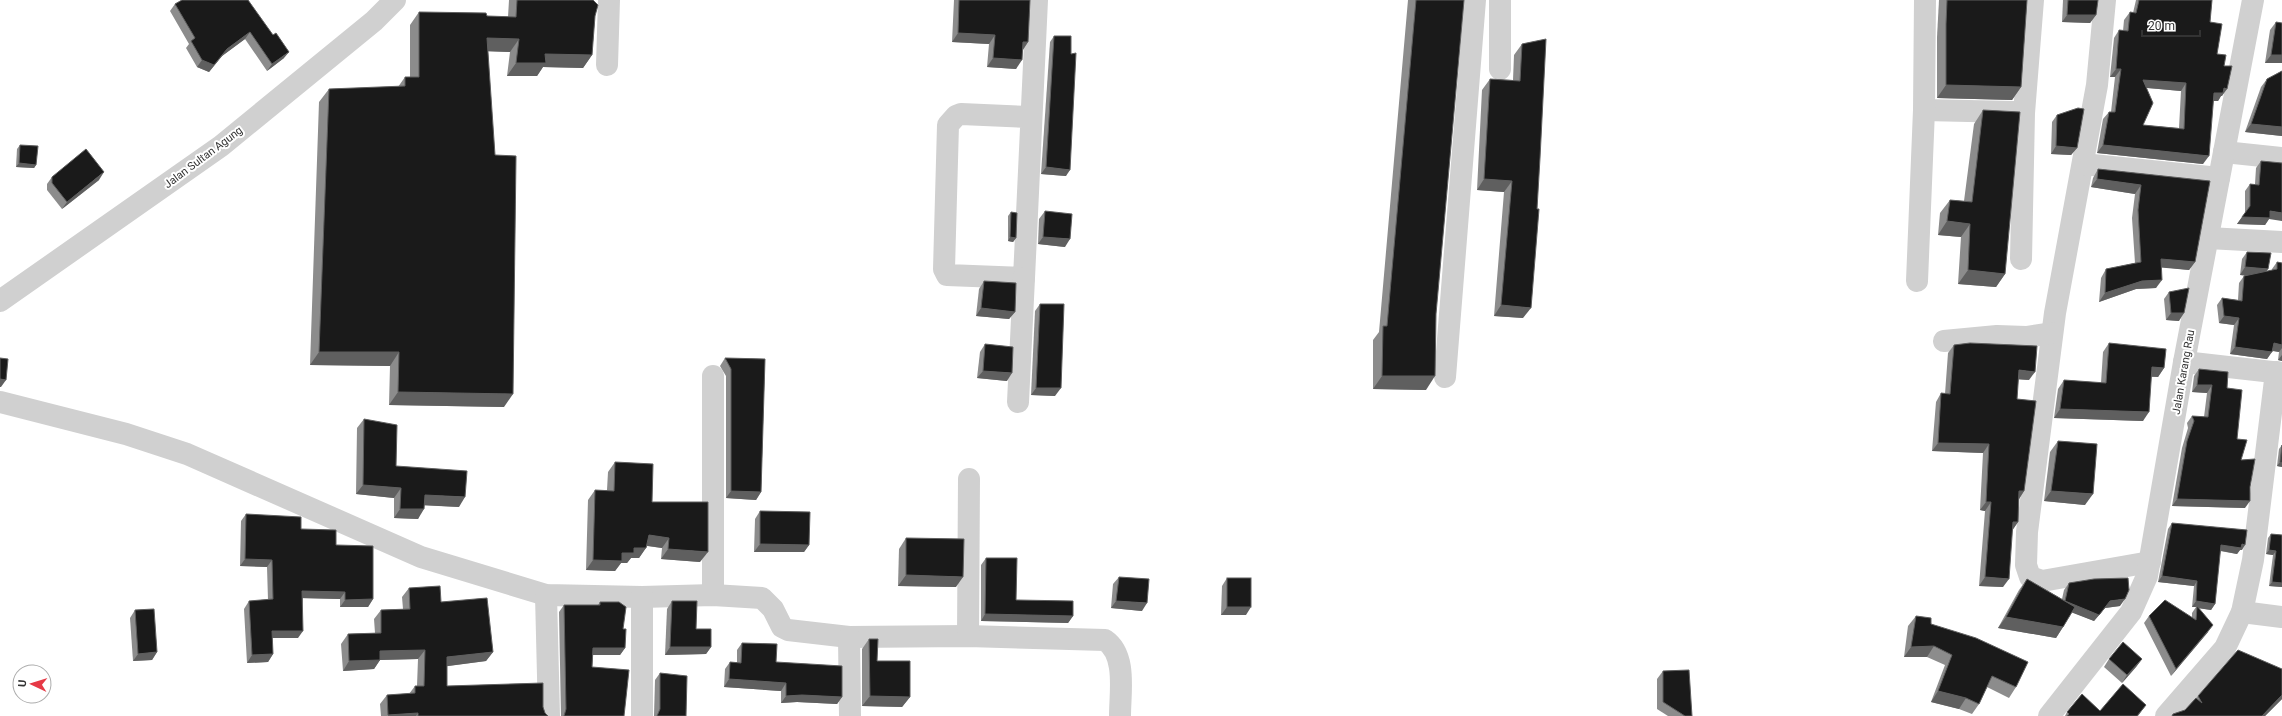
<svg xmlns="http://www.w3.org/2000/svg" width="2282" height="716" font-family="Roboto,sans-serif">
<rect width="100%" height="100%" fill="#fff"/>
<g fill="none" stroke-linecap="round" stroke-linejoin="round">
<!-- minor -->
<g stroke="#d0d0d0" stroke-width="22">
<polyline points="1500,0 1500,69"/>
<polyline points="2105,0 2097,85 2055,313 2027,532 2026,565 2030,577 2042,581 2150,562"/>
<polyline points="607,65 609,0"/>
<polyline points="1924,110 2013,112"/>
<polyline points="1030,117 961,114 956,116 948,125 944,269 947,275 1024,278 1037,0"/>
<polyline points="2224,152 2282,158"/>
<polyline points="2083,164 2219,178"/>
<polyline points="2208,238 2282,242"/>
<polyline points="2021,259 2024,113 2033,0"/>
<polyline points="1917,281 1924,110 1925,0"/>
<polyline points="0,301 221,146 374,21 395,0"/>
<polyline points="1944,341 1997,336 2026,337 2052,333"/>
<polyline points="2184,362 2282,373"/>
<polyline points="1445,377 1475,0"/>
<path d="M0,402L126,434L187,454L421,557L546,595L642,597L713,595L762,598L773,609L782,627L788,630L849,637L968,636L1105,640C1127,655 1120,692 1120,716"/>
<polyline points="1018,402 1024,278"/>
<polyline points="546,595 549,716"/>
<polyline points="713,595 713,376"/>
<polyline points="642,597 642,716"/>
<polyline points="2242,612 2282,617"/>
<polyline points="968,636 969,479"/>
<polyline points="849,637 850,716"/>
<polyline points="2049,716 2131,612 2147,576 2184,362 2253,0"/>
<polyline points="2166,716 2225,648 2242,612 2253,560 2276,372"/>
</g>
</g>
<!-- wall -->
<g fill="#8c8c8c" fill-rule="evenodd">
<polygon points="248,0 284,58 267,71 245,39 222,56 209,72 197,67 186,48 189,44 170,11 175,4"/>
<polygon points="509,0 593,0 595,16 592,55 583,68 543,67 537,76 507,76 510,52 488,51 504,407 389,405 390,366 310,365 319,102 329,89 398,87 405,77 410,77 410,25 419,12 487,16 508,17"/>
<polygon points="954,0 1030,0 1028,42 1023,50 1016,69 987,67 989,44 952,42"/>
<polygon points="1408,0 1464,0 1426,390 1373,389 1373,340 1379,332"/>
<polygon points="1939,0 2027,0 2021,87 2012,100 1937,98 1937,37"/>
<polygon points="2063,0 2098,0 2096,15 2090,23 2062,22"/>
<path d="M2136,0H2212L2210,22L2217,54L2224,66L2222,96H2221L2218,101H2213L2203,164L2097,153L2103,119L2109,112H2111L2115,77H2110L2114,38L2119,30L2123,31L2124,20L2130,12L2133,13ZM2147,88L2181,91L2179,128L2143,125Z"/>
<polygon points="2276,22 2282,63 2265,63 2270,30"/>
<polygon points="1054,36 1071,54 1066,176 1041,174 1050,42"/>
<polygon points="1522,44 1523,318 1494,316 1504,192 1477,190 1482,90 1490,79 1513,80 1514,55"/>
<polygon points="2282,71 2282,136 2245,132 2261,87 2267,79"/>
<polygon points="1983,110 2005,274 1996,287 1958,284 1961,237 1938,235 1940,213 1950,200 1964,201 1974,124"/>
<polygon points="2057,115 2077,148 2071,155 2051,154 2052,122"/>
<polygon points="20,145 36,165 34,168 16,167 17,149"/>
<polygon points="2261,161 2269,219 2265,225 2237,224 2245,213 2245,191 2250,184 2255,184 2256,168"/>
<polygon points="2098,169 2210,181 2195,262 2189,270 2162,267 2156,288 2136,289 2099,302 2101,278 2106,269 2135,263 2132,218 2135,194 2091,187 2093,178"/>
<polygon points="52,177 99,180 62,209 47,190 47,184"/>
<polygon points="1045,211 1065,247 1038,244 1039,219"/>
<polygon points="1011,212 1016,238 1013,242 1008,241 1008,216"/>
<polygon points="2247,252 2266,272 2272,270 2272,269 2277,262 2282,263 2282,361 2278,360 2279,352 2272,351 2267,359 2230,354 2234,325 2219,323 2217,305 2222,298 2238,300 2239,283 2244,276 2248,276 2240,275 2242,259"/>
<polygon points="984,281 1015,312 1009,319 976,316 979,289"/>
<polygon points="2169,292 2179,321 2166,320 2164,299"/>
<polygon points="1040,304 1055,396 1031,395 1035,311"/>
<polygon points="2109,343 2164,368 2158,377 2151,377 2143,421 2054,418 2058,389 2064,380 2101,383 2103,352"/>
<polygon points="985,344 1007,381 977,378 980,352"/>
<polygon points="1954,345 2029,380 2018,379 2017,399 2024,491 2019,499 2018,522 2012,530 2003,587 1979,586 1985,511 1980,510 1983,453 1932,451 1936,402 1941,393 1945,394 1948,353"/>
<polygon points="725,358 765,359 761,492 756,500 726,498 726,376 720,366"/>
<polygon points="2199,369 2227,388 2241,460 2245,508 2172,506 2182,448 2188,428 2187,423 2192,416 2204,417 2207,393 2192,392 2194,376"/>
<polygon points="364,419 396,466 459,507 424,505 418,519 394,518 394,498 356,494 357,428"/>
<polygon points="2058,441 2085,505 2044,501 2050,452"/>
<polygon points="2282,445 2282,467 2277,466 2279,449"/>
<polygon points="615,462 652,502 700,562 661,559 662,548 647,546 639,558 631,558 627,563 621,563 615,571 586,570 588,500 595,490 607,490 608,472"/>
<polygon points="760,511 809,545 804,552 754,552 755,519"/>
<polygon points="246,514 301,529 336,545 373,599 368,607 340,607 340,599 303,598 298,638 272,638 273,654 268,662 247,663 244,609 249,601 268,600 267,567 240,566 241,521"/>
<polygon points="2172,523 2242,550 2240,550 2237,554 2220,551 2215,604 2211,610 2199,608 2208,632 2171,676 2144,623 2149,616 2192,617 2192,613 2196,607 2192,607 2194,586 2158,582 2168,529"/>
<polygon points="2271,534 2282,535 2282,587 2269,586 2273,555 2266,554 2268,538"/>
<polygon points="906,538 956,587 898,586 899,549"/>
<polygon points="986,558 1016,600 1073,616 1068,623 981,621 981,565"/>
<polygon points="1119,577 1142,611 1111,608 1113,584"/>
<polygon points="1227,578 1246,615 1221,615 1222,586"/>
<polygon points="2027,579 2062,599 2064,590 2069,583 2120,606 2105,608 2094,621 2072,612 2063,627 2056,638 1998,628 2019,590"/>
<polygon points="409,588 441,602 493,652 486,661 447,666 447,686 543,707 545,713 548,716 381,716 380,704 387,695 409,694 415,686 417,686 418,659 380,660 374,669 343,671 341,644 348,634 375,633 374,619 381,610 403,609 402,597"/>
<polygon points="672,601 711,647 706,654 665,655 667,609"/>
<polygon points="600,602 623,629 625,648 620,655 593,655 592,667 624,716 561,716 559,612 564,605 598,605"/>
<polygon points="135,610 157,652 152,660 133,661 130,618"/>
<polygon points="1916,616 1931,624 2016,687 2009,698 1987,687 1979,704 1972,714 1959,709 1931,702 1945,665 1927,657 1904,657 1908,626"/>
<polygon points="869,639 877,661 910,697 902,707 862,706 862,649"/>
<polygon points="742,643 776,662 842,697 837,704 797,702 781,703 781,691 724,687 725,669 730,662 737,662 737,650"/>
<polygon points="2109,659 2142,659 2136,667 2122,683 2104,667"/>
<polygon points="2282,669 2282,699 2265,716 2185,710 2198,696"/>
<polygon points="1663,671 1692,716 1668,716 1657,709 1657,679"/>
<polygon points="660,673 686,716 654,716 655,680"/>
<polygon points="2146,705 2138,716 2065,716 2067,712 2100,711"/>
</g>
<!-- shaded-wall -->
<g fill="#5f5f5f">
<polygon points="2067,15 2096,15 2090,23 2062,22"/>
<polygon points="250,32 245,39 222,56 209,72 197,67 202,60 227,49"/>
<polygon points="958,33 995,35 989,44 952,42"/>
<polygon points="487,38 519,39 510,52 478,51"/>
<polygon points="1023,42 1028,42 1022,51"/>
<polygon points="289,52 284,58 267,71 272,64"/>
<polygon points="545,54 592,55 583,68 543,67 537,76 507,76 516,63"/>
<polygon points="2271,55 2282,55 2282,63 2265,63"/>
<polygon points="993,58 1022,60 1016,69 987,67"/>
<polygon points="2116,69 2121,69 2115,77 2110,77"/>
<polygon points="2143,80 2186,83 2181,91 2137,87"/>
<polygon points="1946,85 2021,87 2012,100 1937,98"/>
<polygon points="2224,88 2227,89 2222,96 2221,96 2218,101 2208,101 2214,93"/>
<polygon points="2251,124 2282,127 2282,136 2245,132"/>
<polygon points="2103,145 2209,156 2203,164 2097,153"/>
<polygon points="2056,146 2077,148 2071,155 2051,154"/>
<polygon points="19,163 36,165 34,168 16,167"/>
<polygon points="1046,167 1070,170 1066,176 1041,174"/>
<polygon points="104,172 99,180 62,209 67,202"/>
<polygon points="1484,179 1512,181 1504,192 1477,190"/>
<polygon points="2097,179 2141,185 2135,194 2091,187"/>
<polygon points="2270,211 2282,213 2282,221 2269,219 2265,225 2237,224 2242,217"/>
<polygon points="1947,221 1970,224 1961,237 1938,235"/>
<polygon points="1010,237 1016,238 1013,242 1008,241"/>
<polygon points="1043,237 1070,239 1065,247 1038,244"/>
<polygon points="2161,259 2195,262 2189,270 2155,267"/>
<polygon points="2245,267 2268,269 2263,277 2240,275"/>
<polygon points="1968,270 2005,274 1996,287 1958,284"/>
<polygon points="2162,280 2156,288 2136,289 2099,302 2105,293 2142,281"/>
<polygon points="1501,305 1531,308 1523,318 1494,316"/>
<polygon points="981,308 1015,312 1009,319 976,316"/>
<polygon points="2171,313 2184,313 2179,321 2166,320"/>
<polygon points="2224,316 2239,318 2234,325 2219,323"/>
<polygon points="2274,343 2282,345 2282,348 2279,352 2269,350"/>
<polygon points="2235,347 2272,352 2267,359 2230,354"/>
<polygon points="319,352 399,352 390,366 310,365"/>
<polygon points="2282,355 2282,361 2278,360"/>
<polygon points="2152,367 2164,368 2158,377 2146,376"/>
<polygon points="2019,370 2035,372 2029,380 2013,379"/>
<polygon points="983,371 1012,373 1007,381 977,378"/>
<polygon points="1382,376 1435,376 1426,390 1373,389"/>
<polygon points="0,379 6,380 1,387 0,387"/>
<polygon points="2197,385 2212,385 2207,393 2192,392"/>
<polygon points="1036,388 1061,388 1055,396 1031,395"/>
<polygon points="398,392 513,394 504,407 389,405"/>
<polygon points="2060,409 2149,412 2143,421 2054,418"/>
<polygon points="1938,443 1989,444 1983,453 1932,451"/>
<polygon points="2280,462 2282,463 2282,467 2277,466"/>
<polygon points="363,485 401,488 394,498 356,494"/>
<polygon points="731,491 761,492 756,500 726,498"/>
<polygon points="2019,491 2024,491 2019,499"/>
<polygon points="2051,491 2093,494 2085,505 2044,501"/>
<polygon points="425,495 465,497 459,507 418,505"/>
<polygon points="2177,499 2250,501 2245,508 2172,506"/>
<polygon points="1986,502 1991,502 1985,511 1980,510"/>
<polygon points="400,509 424,509 418,519 394,518"/>
<polygon points="2013,522 2018,522 2012,531"/>
<polygon points="649,535 669,538 662,548 642,545"/>
<polygon points="760,544 809,545 804,552 754,552"/>
<polygon points="2242,544 2245,545 2242,550 2240,550 2237,554 2217,550 2221,545"/>
<polygon points="634,548 646,548 639,558 631,558 627,563 621,563 615,571 586,570 593,560 622,553"/>
<polygon points="668,549 708,552 700,562 661,559"/>
<polygon points="2269,550 2276,551 2273,555 2266,554"/>
<polygon points="245,559 272,560 267,567 240,566"/>
<polygon points="906,575 963,577 956,587 898,586"/>
<polygon points="2162,576 2197,581 2194,586 2158,582"/>
<polygon points="1985,577 2009,579 2003,587 1979,586"/>
<polygon points="2272,582 2282,583 2282,587 2269,586"/>
<polygon points="302,591 345,592 340,599 297,598"/>
<polygon points="373,599 368,607 340,607 345,600"/>
<polygon points="2125,599 2120,606 2105,608 2094,621 2060,608 2065,601 2110,601"/>
<polygon points="1116,601 1147,603 1142,611 1111,608"/>
<polygon points="2196,601 2215,604 2211,610 2197,608 2197,606 2196,607 2192,607"/>
<polygon points="1227,607 1251,607 1246,615 1221,615"/>
<polygon points="985,614 1073,616 1068,623 981,621"/>
<polygon points="2006,617 2063,627 2056,638 1998,628"/>
<polygon points="2213,625 2208,632 2171,676 2176,669"/>
<polygon points="272,631 303,631 298,638 267,638"/>
<polygon points="1934,646 1927,657 1904,657 1911,647"/>
<polygon points="670,647 711,647 706,654 665,655"/>
<polygon points="593,648 625,648 620,655 588,655"/>
<polygon points="425,650 418,659 380,660 374,669 343,671 349,661 380,651"/>
<polygon points="157,652 152,660 133,661 138,654"/>
<polygon points="493,652 486,661 441,667 447,657"/>
<polygon points="273,654 268,662 247,663 252,655"/>
<polygon points="2142,659 2136,667 2122,683 2127,675"/>
<polygon points="729,679 786,683 781,691 724,687"/>
<polygon points="1938,691 1966,698 1959,709 1931,702"/>
<polygon points="802,695 842,697 837,704 797,702 781,703 786,696"/>
<polygon points="2282,695 2282,699 2265,716 2262,716"/>
<polygon points="870,696 910,697 902,707 862,706"/>
<polygon points="418,713 416,716 388,716 388,715"/>
</g>
<!-- building -->
<g fill="#1a1a1a" stroke="#5f5f5f" fill-rule="evenodd">
<polygon points="182,0 248,0 273,35 276,33 289,52 272,64 250,32 227,49 214,65 202,60 191,41 195,38 175,4"/>
<polygon points="517,0 593,0 598,5 595,16 592,55 545,54 546,63 516,63 519,39 487,38 495,155 516,156 513,394 398,392 399,352 319,352 329,89 405,86 405,77 419,77 419,12 486,13 487,16 516,17"/>
<polygon points="959,0 1030,0 1028,42 1023,42 1022,60 993,58 995,35 958,33"/>
<polygon points="1416,0 1464,0 1436,314 1435,376 1382,376 1383,326 1387,326"/>
<polygon points="1947,0 2027,0 2021,87 1946,85 1946,24"/>
<polygon points="2068,0 2098,0 2096,15 2067,15"/>
<path d="M2139,0H2212L2210,22L2222,24L2217,54L2226,55L2224,66H2232L2227,89L2224,88L2223,93H2214L2209,156L2103,145L2109,112H2115L2121,69H2116L2119,30L2128,31L2130,12L2136,13ZM2143,80L2186,83L2184,129L2143,125L2153,103Z"/>
<polygon points="2276,22 2282,23 2282,55 2271,55"/>
<polygon points="1054,36 1071,36 1071,54 1076,53 1070,170 1046,167"/>
<polygon points="1546,39 1540,158 1537,209 1539,209 1531,308 1501,305 1512,181 1484,179 1490,79 1520,81 1522,44"/>
<polygon points="2282,71 2282,127 2251,124 2267,79"/>
<polygon points="2078,108 2084,109 2077,148 2056,146 2057,115"/>
<polygon points="1983,110 2020,112 2005,274 1968,270 1970,224 1947,221 1950,200 1972,202"/>
<polygon points="20,145 38,146 36,165 19,163"/>
<polygon points="86,149 104,172 67,202 52,183 52,177"/>
<polygon points="2261,161 2282,163 2282,213 2270,211 2270,218 2242,217 2250,206 2250,184 2259,185"/>
<polygon points="2098,169 2210,181 2195,262 2161,259 2162,280 2142,281 2105,293 2106,269 2141,262 2138,210 2141,185 2097,179"/>
<polygon points="1045,211 1072,214 1070,239 1043,237"/>
<polygon points="1011,212 1017,213 1016,238 1010,237"/>
<polygon points="2247,252 2271,253 2268,269 2245,267"/>
<polygon points="2277,262 2282,263 2282,345 2274,343 2272,352 2235,347 2239,318 2224,316 2222,298 2242,301 2244,276 2277,269"/>
<polygon points="984,281 1016,283 1015,312 981,308"/>
<polygon points="2189,288 2184,313 2171,313 2169,292"/>
<polygon points="1040,304 1064,304 1061,388 1036,388"/>
<polygon points="1970,343 2037,346 2035,372 2019,370 2017,399 2036,401 2024,491 2019,491 2018,522 2013,522 2009,579 1985,577 1991,502 1986,502 1989,444 1938,443 1941,393 1950,394 1954,345"/>
<polygon points="2109,343 2166,349 2164,368 2152,367 2149,412 2060,409 2064,380 2106,383"/>
<polygon points="985,344 1013,347 1012,373 983,371"/>
<polygon points="0,358 8,359 6,380 0,379"/>
<polygon points="725,358 765,359 761,492 731,491 731,369"/>
<polygon points="2199,369 2228,372 2227,388 2242,390 2237,439 2247,440 2241,460 2255,459 2250,487 2250,501 2177,499 2187,441 2194,421 2192,416 2208,417 2212,385 2197,385"/>
<polygon points="364,419 397,425 396,466 467,471 465,497 425,495 424,509 400,509 401,488 363,485"/>
<polygon points="2058,441 2097,444 2093,494 2051,491"/>
<polygon points="2282,445 2282,463 2280,462"/>
<polygon points="615,462 653,464 652,502 708,502 708,552 668,549 669,538 649,535 646,548 634,548 634,553 622,553 622,561 593,560 595,490 614,491"/>
<polygon points="760,511 810,512 809,545 760,544"/>
<polygon points="246,514 301,517 301,529 336,530 336,545 373,546 373,599 345,600 345,592 302,591 303,631 272,631 273,654 252,655 249,601 273,599 272,560 245,559"/>
<polygon points="2172,523 2247,530 2245,545 2242,544 2241,548 2221,545 2215,604 2196,601 2197,581 2162,576"/>
<polygon points="2271,534 2282,535 2282,583 2272,582 2276,551 2269,550"/>
<polygon points="906,538 964,539 963,577 906,575"/>
<polygon points="986,558 1017,558 1016,600 1073,601 1073,616 985,614"/>
<polygon points="1119,577 1149,579 1147,603 1116,601"/>
<rect x="1227" y="578" width="24" height="29"/>
<polygon points="2128,578 2129,590 2125,599 2110,601 2099,615 2065,601 2069,583 2094,579"/>
<polygon points="2027,579 2075,607 2063,627 2006,617"/>
<polygon points="440,586 441,602 487,598 493,652 447,657 447,686 543,683 543,707 545,713 548,716 418,716 418,713 388,715 387,695 415,693 415,686 424,686 425,650 380,651 380,660 349,661 348,634 381,633 381,610 410,609 409,588"/>
<polygon points="2165,600 2196,620 2197,606 2213,625 2176,669 2149,616"/>
<polygon points="672,601 697,601 696,629 711,629 711,647 670,647"/>
<polygon points="600,602 619,602 626,607 623,629 626,629 625,648 593,648 592,667 629,670 624,716 564,716 566,709 564,605 600,605"/>
<polygon points="154,609 157,652 138,654 135,610"/>
<polygon points="1916,616 1931,618 1931,624 1976,638 2028,662 2016,687 1992,676 1979,704 1966,698 1938,691 1952,655 1934,646 1911,647"/>
<polygon points="869,639 878,639 877,661 910,661 910,697 870,696"/>
<polygon points="2123,642 2142,659 2127,675 2109,659"/>
<polygon points="742,643 777,644 776,662 842,666 842,697 802,695 786,696 786,683 729,679 730,662 741,663"/>
<polygon points="2238,650 2282,669 2282,695 2262,716 2172,716 2173,714 2185,710 2196,698 2202,703 2198,696"/>
<polygon points="1689,670 1692,716 1685,716 1663,702 1663,671"/>
<polygon points="660,673 687,676 686,716 657,716 660,709"/>
<polygon points="2123,684 2146,705 2137,716 2067,716 2069,714 2067,712 2082,694 2100,711"/>
</g>
<g text-anchor="middle" stroke-width="4" stroke-linejoin="round" paint-order="stroke">
<!-- street labels -->
<g font-size="11" fill="#333" stroke="#fff">
<text transform="translate(203 157) rotate(-37)" y="4">Jalan Sultan Agung</text>
<text transform="translate(2183 372) rotate(-80)" y="4">Jalan Karang Rau</text>
</g>
</g>
<!-- north arrow -->
<g transform="translate(32 684) rotate(274)"><circle r="19" fill="#ffffff" stroke="#adadad"/>
<path d="M0-3L7 15L0 10L-7 15Z" fill="#e63946"/>
<text y="-6" font-size="11" font-weight="bold" text-anchor="middle" fill="#333333">U</text>
</g>
<!-- scale -->
<path d="M2142 30v6h58v-6" fill="none" stroke="#333333" stroke-width="2"/>
<text x="2148" y="30" font-size="12" fill="#333333" stroke="#ffffff" stroke-width="3" paint-order="stroke">20 m</text>
</svg>
